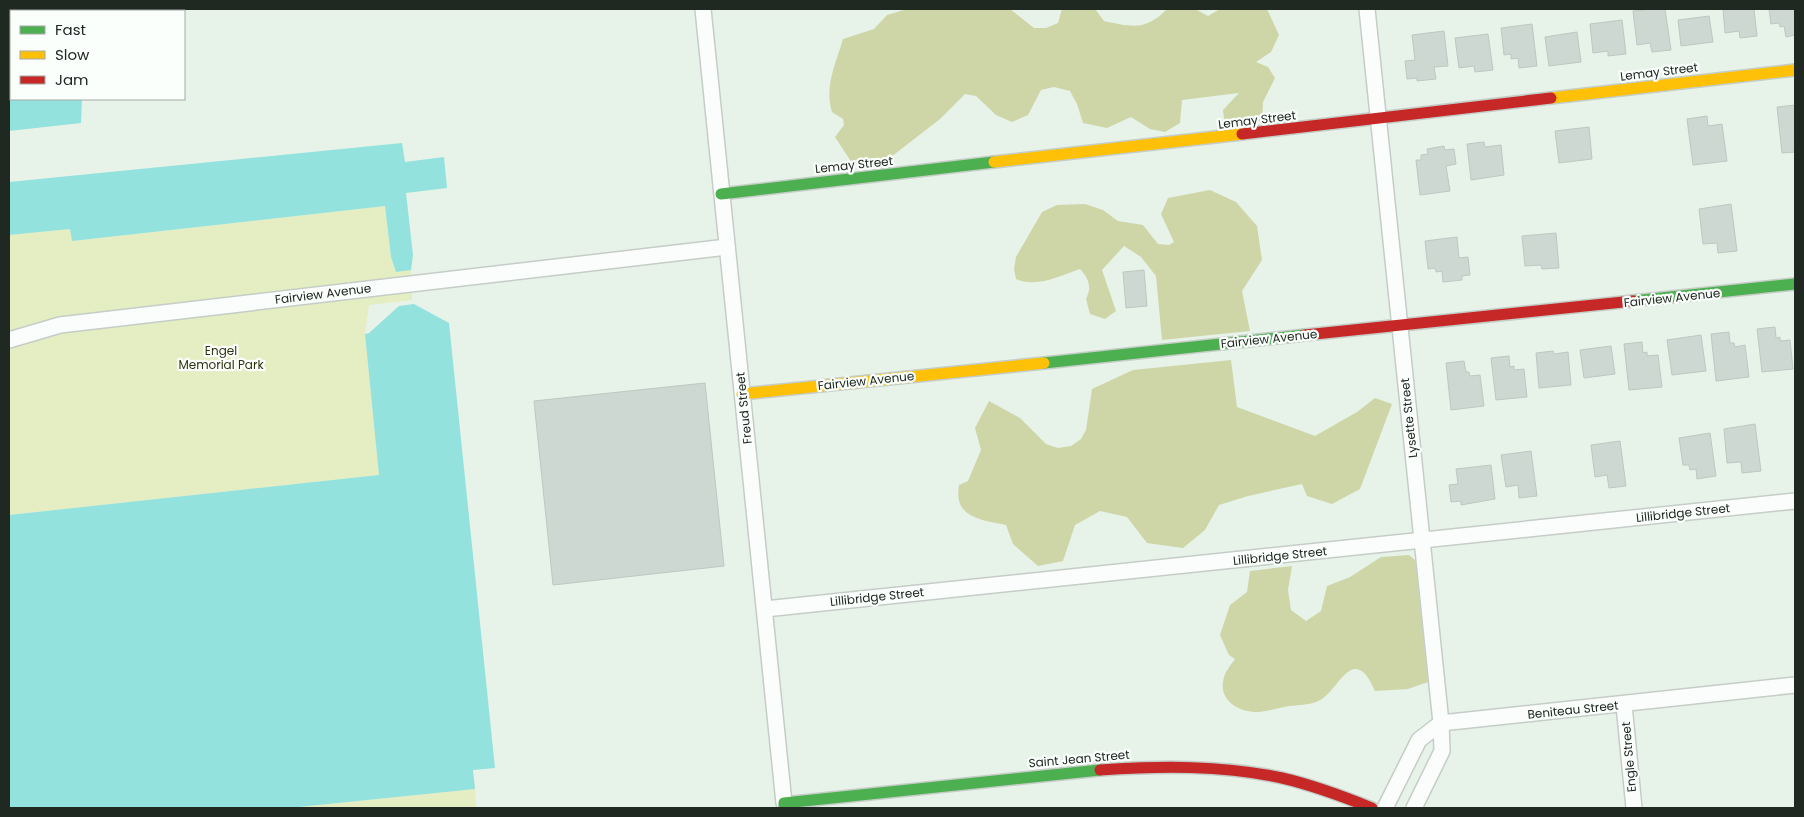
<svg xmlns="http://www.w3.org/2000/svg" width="1804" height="817" font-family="Poppins,sans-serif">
<rect width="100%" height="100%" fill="#e7f2e9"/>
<!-- green -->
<g fill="#e5edc2">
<polygon points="385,206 391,257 396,272 411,270 412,300 369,305 365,334 379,475 9,515 9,235 70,229 72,241"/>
<polygon points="475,789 476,808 289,808"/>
</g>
<!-- forest -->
<g fill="#ced6a8">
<path d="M907,9H1010L1034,28H1046L1058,23L1062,9H1095L1104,21C1131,27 1146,31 1167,9H1195L1208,16L1220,9H1267L1279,35L1271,52L1256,62L1268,67L1275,78L1263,102L1262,121L1225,126L1223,110L1239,93L1182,100L1180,123L1165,132L1150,129L1131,117L1107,128L1083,123L1077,104L1070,91L1054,87L1041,90L1028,115L1012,122L996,115L976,96L965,94L940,119L882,164L866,167L852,163L835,137L844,125L843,119L832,112C824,87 836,63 843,39L874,29L887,15Z"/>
<path d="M1210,190L1236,202L1257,226L1262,260L1242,291L1250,331L1162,340L1156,276L1141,257L1124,246L1102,270L1116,311L1105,319L1090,314L1086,299C1092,287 1089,279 1080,269C1060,276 1036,288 1016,279L1014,269L1016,257L1042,212L1057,205L1085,204L1103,210L1118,221L1143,225L1158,244L1169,245L1174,242L1161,214L1168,198Z"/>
<path d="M1231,360L1237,407L1315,436L1357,412L1375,398L1392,404L1360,489L1332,504L1307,496L1302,484L1248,496L1219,505L1205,530L1183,548L1147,543L1127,517L1100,511L1075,525L1063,561L1038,566L1013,544L1006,525C982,520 953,518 959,485L968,481L981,450L975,428L989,401L1020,418L1046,444L1058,448L1071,446L1081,439L1086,430L1092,389L1133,370Z"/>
<path d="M1409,555L1415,560L1416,565L1428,682L1408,689L1375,691C1371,683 1366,670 1356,669C1343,668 1332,697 1316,702C1308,705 1298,705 1289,706C1279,708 1269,711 1259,712C1242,713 1220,703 1223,682C1224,673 1230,666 1235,659L1229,655L1220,635L1230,605L1247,592L1250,571L1292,566L1288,590L1291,610L1306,621L1321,611L1327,586L1350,577L1381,557Z"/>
</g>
<!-- water -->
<g fill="#93e2dd">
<polygon points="9,9 114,9 114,11 11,11 11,99 82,99 81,123 9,131"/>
<polygon points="402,143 405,162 444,157 447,188 406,193 413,255 411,270 396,272 391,257 385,206 72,241 70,229 9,235 9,182"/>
<polygon points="414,304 449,323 495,768 473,770 475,789 289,808 9,808 9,515 379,475 365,334 369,333 399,306"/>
</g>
<!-- building -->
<g fill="#ced8d2" stroke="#bec8c2">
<polygon points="1652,9 1665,9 1671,50 1652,52 1650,43 1637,45 1633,11"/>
<polygon points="1723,9 1754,9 1757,36 1740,38 1739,31 1725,33"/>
<polygon points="1769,9 1795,9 1795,35 1786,37 1784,26 1780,27 1779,23 1771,24"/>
<polygon points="1709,16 1713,42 1681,46 1678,20"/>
<polygon points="1622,20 1626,54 1608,56 1608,51 1593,53 1590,24"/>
<polygon points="1532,24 1537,66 1519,68 1518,58 1511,59 1511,54 1504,55 1501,28"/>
<polygon points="1444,31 1448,66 1434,67 1436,79 1417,81 1417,78 1407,79 1405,61 1415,60 1412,35"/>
<polygon points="1577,32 1581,62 1549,66 1545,37"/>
<polygon points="1488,34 1493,70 1475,72 1474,66 1459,68 1455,38"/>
<polygon points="1795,105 1795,152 1782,153 1777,107"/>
<polygon points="1707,116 1708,126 1722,124 1727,161 1693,165 1687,119"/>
<polygon points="1589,127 1592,159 1559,163 1555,131"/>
<polygon points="1484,142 1485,147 1501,145 1504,175 1471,180 1467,144"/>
<polygon points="1444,146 1445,150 1454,149 1456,164 1446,166 1450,191 1420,195 1416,160 1421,160 1421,155 1428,154 1427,149"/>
<polygon points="1731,204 1737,251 1718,253 1717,243 1703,244 1699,209"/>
<polygon points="1556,233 1559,268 1542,269 1541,265 1525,266 1522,236"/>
<polygon points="1457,237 1459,258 1468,257 1470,275 1462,276 1462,280 1443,282 1442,271 1436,272 1435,268 1428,269 1425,241"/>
<polygon points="1144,270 1147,306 1126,308 1123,272"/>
<polygon points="1775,327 1776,338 1780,337 1780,341 1790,340 1793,369 1762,372 1757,329"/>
<polygon points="1729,332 1730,343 1734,343 1735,347 1745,345 1749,377 1716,381 1711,334"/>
<polygon points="1701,335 1706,371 1672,375 1667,340"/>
<polygon points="1642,342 1643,353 1647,352 1647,356 1658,355 1662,387 1629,390 1624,344"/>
<polygon points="1611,346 1615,374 1584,378 1580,350"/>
<polygon points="1553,351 1554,354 1568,352 1571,385 1539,388 1536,353"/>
<polygon points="1509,356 1510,367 1514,366 1514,370 1524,369 1527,397 1496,400 1491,358"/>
<polygon points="1464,361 1466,372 1469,372 1470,376 1480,375 1484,406 1451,410 1446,363"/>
<polygon points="705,383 724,566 553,585 534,401"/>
<polygon points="1755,424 1761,471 1742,473 1741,462 1727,463 1724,429"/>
<polygon points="1710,433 1716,476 1697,479 1696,469 1690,470 1689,465 1683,465 1679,438"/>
<polygon points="1620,441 1626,486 1609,488 1607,475 1595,477 1591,445"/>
<polygon points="1531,451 1537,496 1519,498 1518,485 1506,487 1501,455"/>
<polygon points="1491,465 1495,499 1461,505 1461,501 1451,502 1449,485 1458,484 1456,469"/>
</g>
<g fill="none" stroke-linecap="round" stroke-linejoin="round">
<defs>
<g id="street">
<polyline points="703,9 784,803"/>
<polyline points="1367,9 1441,723 1442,751 1414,808"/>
<polyline points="9,340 60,325 727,247"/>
<polyline points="765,609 1795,501"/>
<polyline points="1624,705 1634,808"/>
<polyline points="1441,723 1795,685"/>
<polyline points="1385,808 1419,740 1441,723"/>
</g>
<g id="fast">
<polyline points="721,194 994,162"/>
<polyline points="1633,301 1795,284"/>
<polyline points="1044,363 1305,335"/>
<polyline points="784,808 784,803 1100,770"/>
</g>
<g id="slow">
<polyline points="1551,98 1795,70"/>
<polyline points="994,162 1242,134"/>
<polyline points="742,394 1044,363"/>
</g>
<g id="jam">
<polyline points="1242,134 1551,98"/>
<polyline points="1305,335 1633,301"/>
<path d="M1100,770C1160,766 1222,765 1282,778C1313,785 1342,796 1372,808"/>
</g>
</defs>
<!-- street casing -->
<use href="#street" stroke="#c5cdc7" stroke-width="18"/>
<!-- fast casing -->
<use href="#fast" stroke="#c5cdc7" stroke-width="14"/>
<!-- slow casing -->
<use href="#slow" stroke="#c5cdc7" stroke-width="14"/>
<!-- jam casing -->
<use href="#jam" stroke="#c5cdc7" stroke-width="14"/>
<!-- street -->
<use href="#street" stroke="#fbfdfc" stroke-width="15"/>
<!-- fast -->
<use href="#fast" stroke="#4caf50" stroke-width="11"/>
<!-- slow -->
<use href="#slow" stroke="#ffc107" stroke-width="11"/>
<!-- jam -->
<use href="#jam" stroke="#c62828" stroke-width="11"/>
</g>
<g text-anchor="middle" stroke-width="4.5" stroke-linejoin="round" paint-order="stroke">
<!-- street labels -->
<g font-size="12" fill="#202822" stroke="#fbfffc">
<text transform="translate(1659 72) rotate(-7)" y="4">Lemay Street</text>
<text transform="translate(1257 120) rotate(-7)" y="4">Lemay Street</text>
<text transform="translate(854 165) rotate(-6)" y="4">Lemay Street</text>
<text transform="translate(323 294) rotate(-7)" y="4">Fairview Avenue</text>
<text transform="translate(1672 298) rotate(-6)" y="4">Fairview Avenue</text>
<text transform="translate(1269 339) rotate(-6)" y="4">Fairview Avenue</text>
<text transform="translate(866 381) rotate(-6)" y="4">Fairview Avenue</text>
<text transform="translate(744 408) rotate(-96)" y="4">Freud Street</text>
<text transform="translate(1409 418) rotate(-96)" y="4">Lysette Street</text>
<text transform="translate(1683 513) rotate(-6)" y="4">Lillibridge Street</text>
<text transform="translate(1280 556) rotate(-6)" y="4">Lillibridge Street</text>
<text transform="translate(877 597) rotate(-6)" y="4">Lillibridge Street</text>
<text transform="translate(1573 710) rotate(-6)" y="4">Beniteau Street</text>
<text transform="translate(1629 757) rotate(-95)" y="4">Engle Street</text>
<text transform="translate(1079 759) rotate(-5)" y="4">Saint Jean Street</text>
</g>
<!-- park labels -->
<g font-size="12" fill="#2f310f" stroke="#fbfffc">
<text x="221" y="355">Engel<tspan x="221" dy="14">Memorial Park</tspan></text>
</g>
</g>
<!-- border -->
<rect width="1804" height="817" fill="none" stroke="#202822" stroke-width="20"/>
<!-- legend -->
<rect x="10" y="10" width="175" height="90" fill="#fbfffc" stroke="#a3a9a5"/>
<rect x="20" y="26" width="25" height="8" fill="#4caf50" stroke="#a3a9a5"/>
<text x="55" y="35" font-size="15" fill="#202822">Fast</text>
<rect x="20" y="51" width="25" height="8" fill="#ffc107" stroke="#a3a9a5"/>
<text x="55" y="60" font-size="15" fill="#202822">Slow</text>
<rect x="20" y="76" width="25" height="8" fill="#c62828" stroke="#a3a9a5"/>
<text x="55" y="85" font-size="15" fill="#202822">Jam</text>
</svg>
